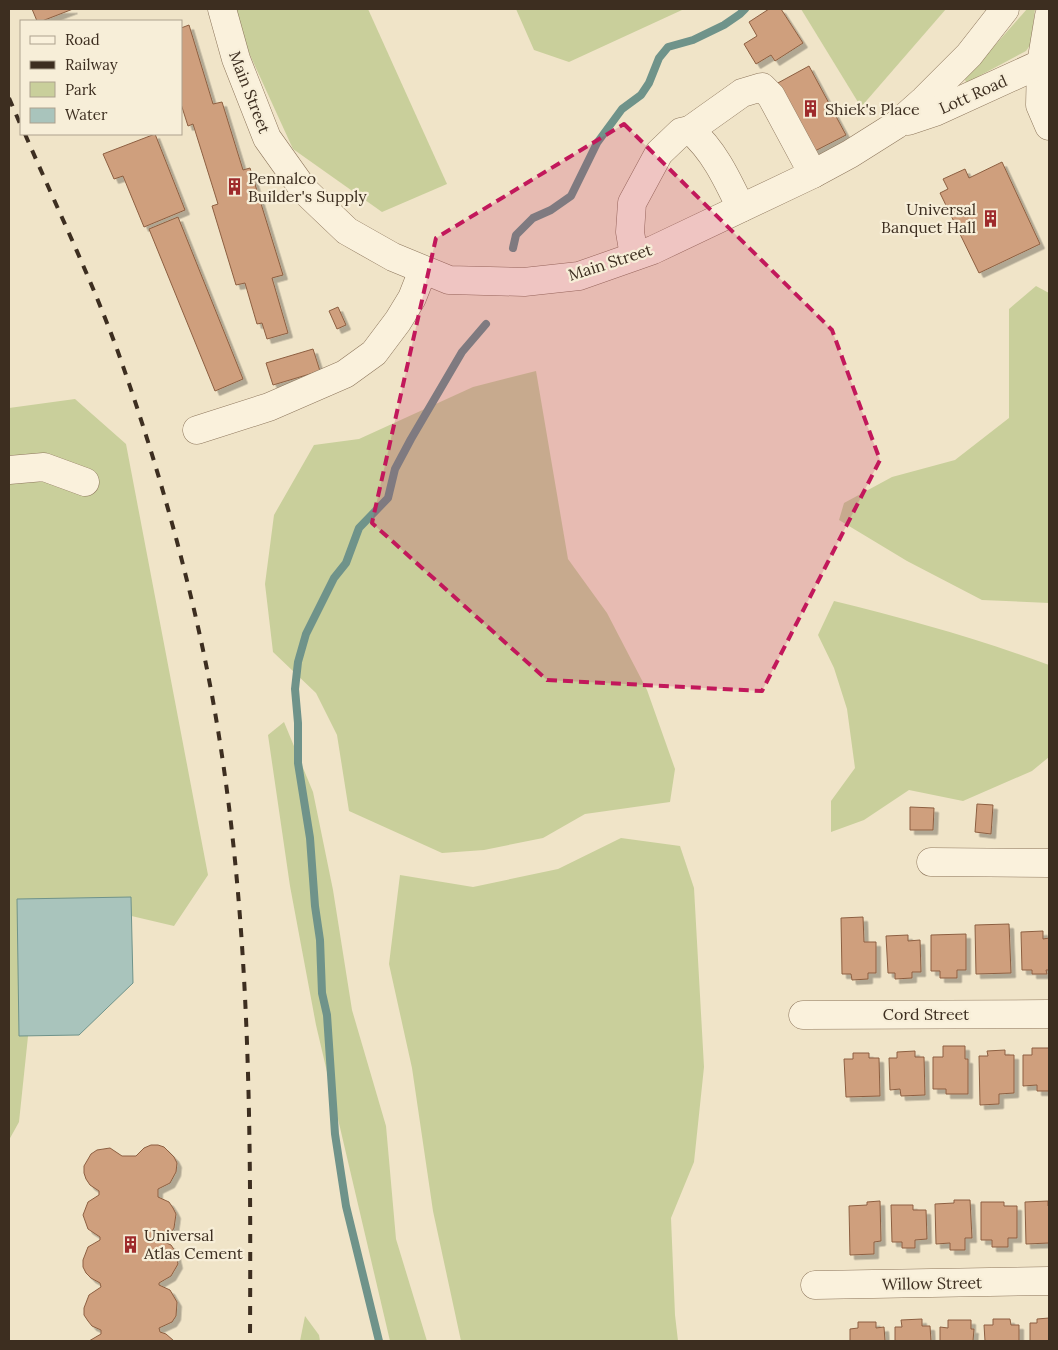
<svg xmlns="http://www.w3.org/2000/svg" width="1058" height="1350" font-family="Lora,serif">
<defs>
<filter id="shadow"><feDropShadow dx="4.5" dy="4.5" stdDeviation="0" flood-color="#0004"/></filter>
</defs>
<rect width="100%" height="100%" fill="#f0e4c8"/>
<!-- green -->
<g fill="#c9cf9b">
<polygon points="229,9 368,9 447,184 382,212 293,149"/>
<polygon points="516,9 691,9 682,10 569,62 534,50"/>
<polygon points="801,9 946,9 861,107"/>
<polygon points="1027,9 1035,9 1031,44 1026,51 966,83 965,79"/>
<polygon points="1036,286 1049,293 1049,603 982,600 907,561 839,520 844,503 892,477 955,460 1009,418 1009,309"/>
<polygon points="536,371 568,559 607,613 647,690 675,769 670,802 585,814 543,838 484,850 442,853 349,811 337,735 316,693 273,652 265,584 274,515 314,445 359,439 473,387"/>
<polygon points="75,399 126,444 208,875 174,926 89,906 40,922 19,1122 9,1140 9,408"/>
<path d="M834,601C907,619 979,639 1049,665V757L1032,771L963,801L909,790L864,820L831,832V801L855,768L847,709L834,668L818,635Z"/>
<polygon points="284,722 313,792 333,890 352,1010 386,1126 396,1239 427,1341 390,1341 316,1025 290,886 268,735"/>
<polygon points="621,838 680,846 694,888 704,1067 694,1162 671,1218 675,1315 678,1341 461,1341 433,1211 412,1068 389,964 400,875 473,887 558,869"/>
<polygon points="305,1316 319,1335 320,1341 300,1341"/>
</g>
<!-- water -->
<polygon fill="#a9c4bc" stroke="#6f938a" points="131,897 133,983 79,1035 19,1036 17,899"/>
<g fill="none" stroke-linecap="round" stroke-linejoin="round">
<!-- stream -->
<g stroke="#6f938a" stroke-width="8">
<polyline points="513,248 516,235 533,218 551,210 571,196 597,143 622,109 641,95 649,83 659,58 668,47 693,40 724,25 740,14 745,9"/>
<polyline points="379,1341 346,1206 335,1134 327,1015 322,993 320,940 315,906 310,838 298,763 298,723 295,689 298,662 306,634 334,578 346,563 359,528 388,498 395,469 411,439 462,352 486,324"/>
</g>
</g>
<!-- building -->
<g fill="#cf9f7d" stroke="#8d5f41" filter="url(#shadow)">
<polygon points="32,9 73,9 42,21 37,21"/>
<polygon points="769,9 781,9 803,43 775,61 771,55 756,64 744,44 757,36 749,22"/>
<polygon points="189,25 213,104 222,102 243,170 250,168 283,275 272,278 288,333 267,339 262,323 257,324 245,283 236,285 212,206 218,204 193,124 188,126 181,104 181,28"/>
<polygon points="809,66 846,135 813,152 776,84"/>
<polygon points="155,134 185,210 144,227 123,176 114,179 103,154"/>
<polygon points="1002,162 1040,244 979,273 940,193 948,189 943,179 965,169 969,178"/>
<polygon points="178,217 243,379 215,391 149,229"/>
<polygon points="338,307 346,325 337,329 329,311"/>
<polygon points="313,349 320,371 273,385 266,363"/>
<polygon points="977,804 993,805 991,834 975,832"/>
<polygon points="910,807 934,808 933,830 910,830"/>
<polygon points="863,917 864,942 876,942 876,973 868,973 868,979 852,980 851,974 842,974 841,918"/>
<polygon points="1009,924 1011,973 976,974 975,925"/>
<polygon points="1043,931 1043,939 1049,938 1049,970 1046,970 1047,974 1032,974 1032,970 1022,970 1021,932"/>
<polygon points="966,934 966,970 957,970 957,978 940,978 940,971 931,971 931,935"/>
<polygon points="908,935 908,941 920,940 921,972 912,972 912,978 895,979 895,973 888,973 886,936"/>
<polygon points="943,1046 965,1046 965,1059 968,1059 968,1094 946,1094 946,1089 933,1089 933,1057 943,1057"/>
<polygon points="1032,1048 1049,1048 1049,1091 1037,1091 1037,1085 1023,1086 1023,1055 1032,1055"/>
<polygon points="1005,1050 1005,1055 1014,1055 1014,1093 999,1094 999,1104 980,1105 979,1056 988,1056 987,1051"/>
<polygon points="915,1051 915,1057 924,1057 925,1095 901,1096 900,1089 890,1090 889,1058 897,1058 897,1052"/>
<polygon points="853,1053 869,1053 869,1058 879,1058 880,1096 846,1097 844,1059 853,1059"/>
<polygon points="151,1145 158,1145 164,1147 174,1157 177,1163 176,1172 170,1183 158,1189 158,1197 169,1202 173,1208 176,1214 174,1228 171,1233 160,1240 171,1245 175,1251 178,1264 171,1276 159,1283 159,1285 170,1290 177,1302 176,1316 172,1322 159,1328 160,1332 166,1334 174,1341 89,1341 101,1334 101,1330 92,1326 88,1321 84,1315 84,1308 89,1295 101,1287 100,1283 91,1278 86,1273 83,1267 83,1260 88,1247 100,1240 100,1237 88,1229 83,1215 88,1202 99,1195 99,1191 90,1185 86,1179 84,1173 84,1166 91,1154 97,1150 110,1148 122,1156 136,1156 144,1148"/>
<polygon points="954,1200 970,1200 972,1238 965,1238 965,1250 950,1250 950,1243 936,1244 935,1204 954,1203"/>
<polygon points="880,1201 881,1241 874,1242 874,1254 850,1255 849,1206 867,1205 867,1202"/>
<polygon points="1048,1201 1048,1206 1049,1206 1049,1243 1026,1244 1025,1202"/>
<polygon points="981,1202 1004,1202 1004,1206 1017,1206 1017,1238 1008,1238 1008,1247 992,1247 992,1240 981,1240"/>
<polygon points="891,1205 913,1205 913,1210 926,1210 927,1239 915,1240 915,1248 902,1248 902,1242 892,1242"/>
<polygon points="1049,1318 1049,1341 1030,1341 1030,1323 1037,1323 1037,1319"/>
<polygon points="922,1319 922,1326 930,1326 931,1341 895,1341 895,1327 902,1327 901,1320"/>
<polygon points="993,1319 1010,1319 1011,1325 1019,1325 1019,1341 985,1341 984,1325 993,1325"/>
<polygon points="948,1320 971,1320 971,1329 974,1329 973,1341 940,1341 940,1327 948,1328"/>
<polygon points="858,1322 876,1322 876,1328 884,1327 885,1341 850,1341 850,1329 858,1328"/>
</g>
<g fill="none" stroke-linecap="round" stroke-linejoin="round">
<defs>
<g id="minor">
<polyline points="222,9 236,59 267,138 304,190 347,231 393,257 449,280 524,282 579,276 653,250 813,174 850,154 896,125 924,100 969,55 1005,9"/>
<polyline points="1049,16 1041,64 1040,105 1049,126"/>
<polyline points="908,121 935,112 1049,60"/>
<polyline points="690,130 742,93 762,87 771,96 813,174"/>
<path d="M634,256L630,232L632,203L659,153L681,132L690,130C714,150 728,181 741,208"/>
<polyline points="197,430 269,407 345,374 374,353 398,321 412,298 423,270"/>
<polyline points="9,470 44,467 85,482"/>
<polyline points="931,862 1049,863"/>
<polyline points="803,1015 1049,1014"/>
<polyline points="815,1285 1049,1281"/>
</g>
</defs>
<!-- minor casing -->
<use href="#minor" stroke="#8d765c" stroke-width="29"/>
<!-- minor -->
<use href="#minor" stroke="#faf1dc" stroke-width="28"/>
<!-- rail -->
<g stroke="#3d2e20" stroke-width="4" stroke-dasharray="9 9" stroke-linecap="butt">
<polyline points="9,98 21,126"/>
<path d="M25,134C56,206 91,278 118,352C150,442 177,534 198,627C251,861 251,1103 250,1341"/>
</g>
</g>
<!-- marked area -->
<path fill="#c2185b" fill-opacity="0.2" stroke="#c2185b" stroke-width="4" stroke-dasharray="10 6" stroke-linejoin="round" d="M624,124L832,330L880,460L762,691L547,680L372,523L436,238Z"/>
<!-- icons -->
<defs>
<symbol id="building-bare" viewBox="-9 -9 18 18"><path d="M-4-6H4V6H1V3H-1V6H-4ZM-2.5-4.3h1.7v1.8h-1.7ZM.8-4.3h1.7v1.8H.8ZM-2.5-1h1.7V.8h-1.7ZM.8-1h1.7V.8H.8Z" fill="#9e2a2b" stroke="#f7eed8" stroke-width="2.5" paint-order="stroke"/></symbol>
</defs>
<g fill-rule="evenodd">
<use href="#building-bare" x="798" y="96" width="25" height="25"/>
<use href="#building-bare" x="222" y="174" width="25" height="25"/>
<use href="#building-bare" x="978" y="206" width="25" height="25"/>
<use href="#building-bare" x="118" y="1232" width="25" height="25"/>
</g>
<g text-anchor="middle" stroke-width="4.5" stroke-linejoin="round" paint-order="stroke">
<!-- street labels -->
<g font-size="16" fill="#3d2e20" stroke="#f7eed8">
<text transform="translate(250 92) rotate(69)" y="6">Main Street</text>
<text transform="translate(973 94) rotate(-24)" y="6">Lott Road</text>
<text transform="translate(610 262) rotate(-18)" y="6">Main Street</text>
<text x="926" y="1020">Cord Street</text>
<text transform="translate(932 1283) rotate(-1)" y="6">Willow Street</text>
</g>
<!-- poi labels -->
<g font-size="16" fill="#3d2e20" stroke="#f7eed8" text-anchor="start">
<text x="825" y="115">Shiek's Place</text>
<text x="248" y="184">Pennalco<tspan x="248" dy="18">Builder's Supply</tspan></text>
<text x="976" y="215" text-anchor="end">Universal<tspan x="976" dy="18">Banquet Hall</tspan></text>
<text x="144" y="1241">Universal<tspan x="144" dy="18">Atlas Cement</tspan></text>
</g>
</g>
<!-- border -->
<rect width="1058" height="1350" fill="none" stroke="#3d2e20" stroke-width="20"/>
<!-- legend -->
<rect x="20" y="20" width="162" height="115" fill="#f7eed8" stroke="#ada18e"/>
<rect x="30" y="36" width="25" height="8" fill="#faf1dc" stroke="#ada18e"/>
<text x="65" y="45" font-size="15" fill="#3d2e20">Road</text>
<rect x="30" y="61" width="25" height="8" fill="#3d2e20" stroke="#ada18e"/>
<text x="65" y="70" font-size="15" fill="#3d2e20">Railway</text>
<rect x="30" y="82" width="25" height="15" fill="#c9cf9b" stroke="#ada18e"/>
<text x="65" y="95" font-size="15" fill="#3d2e20">Park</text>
<rect x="30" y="108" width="25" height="15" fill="#a9c4bc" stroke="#ada18e"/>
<text x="65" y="120" font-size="15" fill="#3d2e20">Water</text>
</svg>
